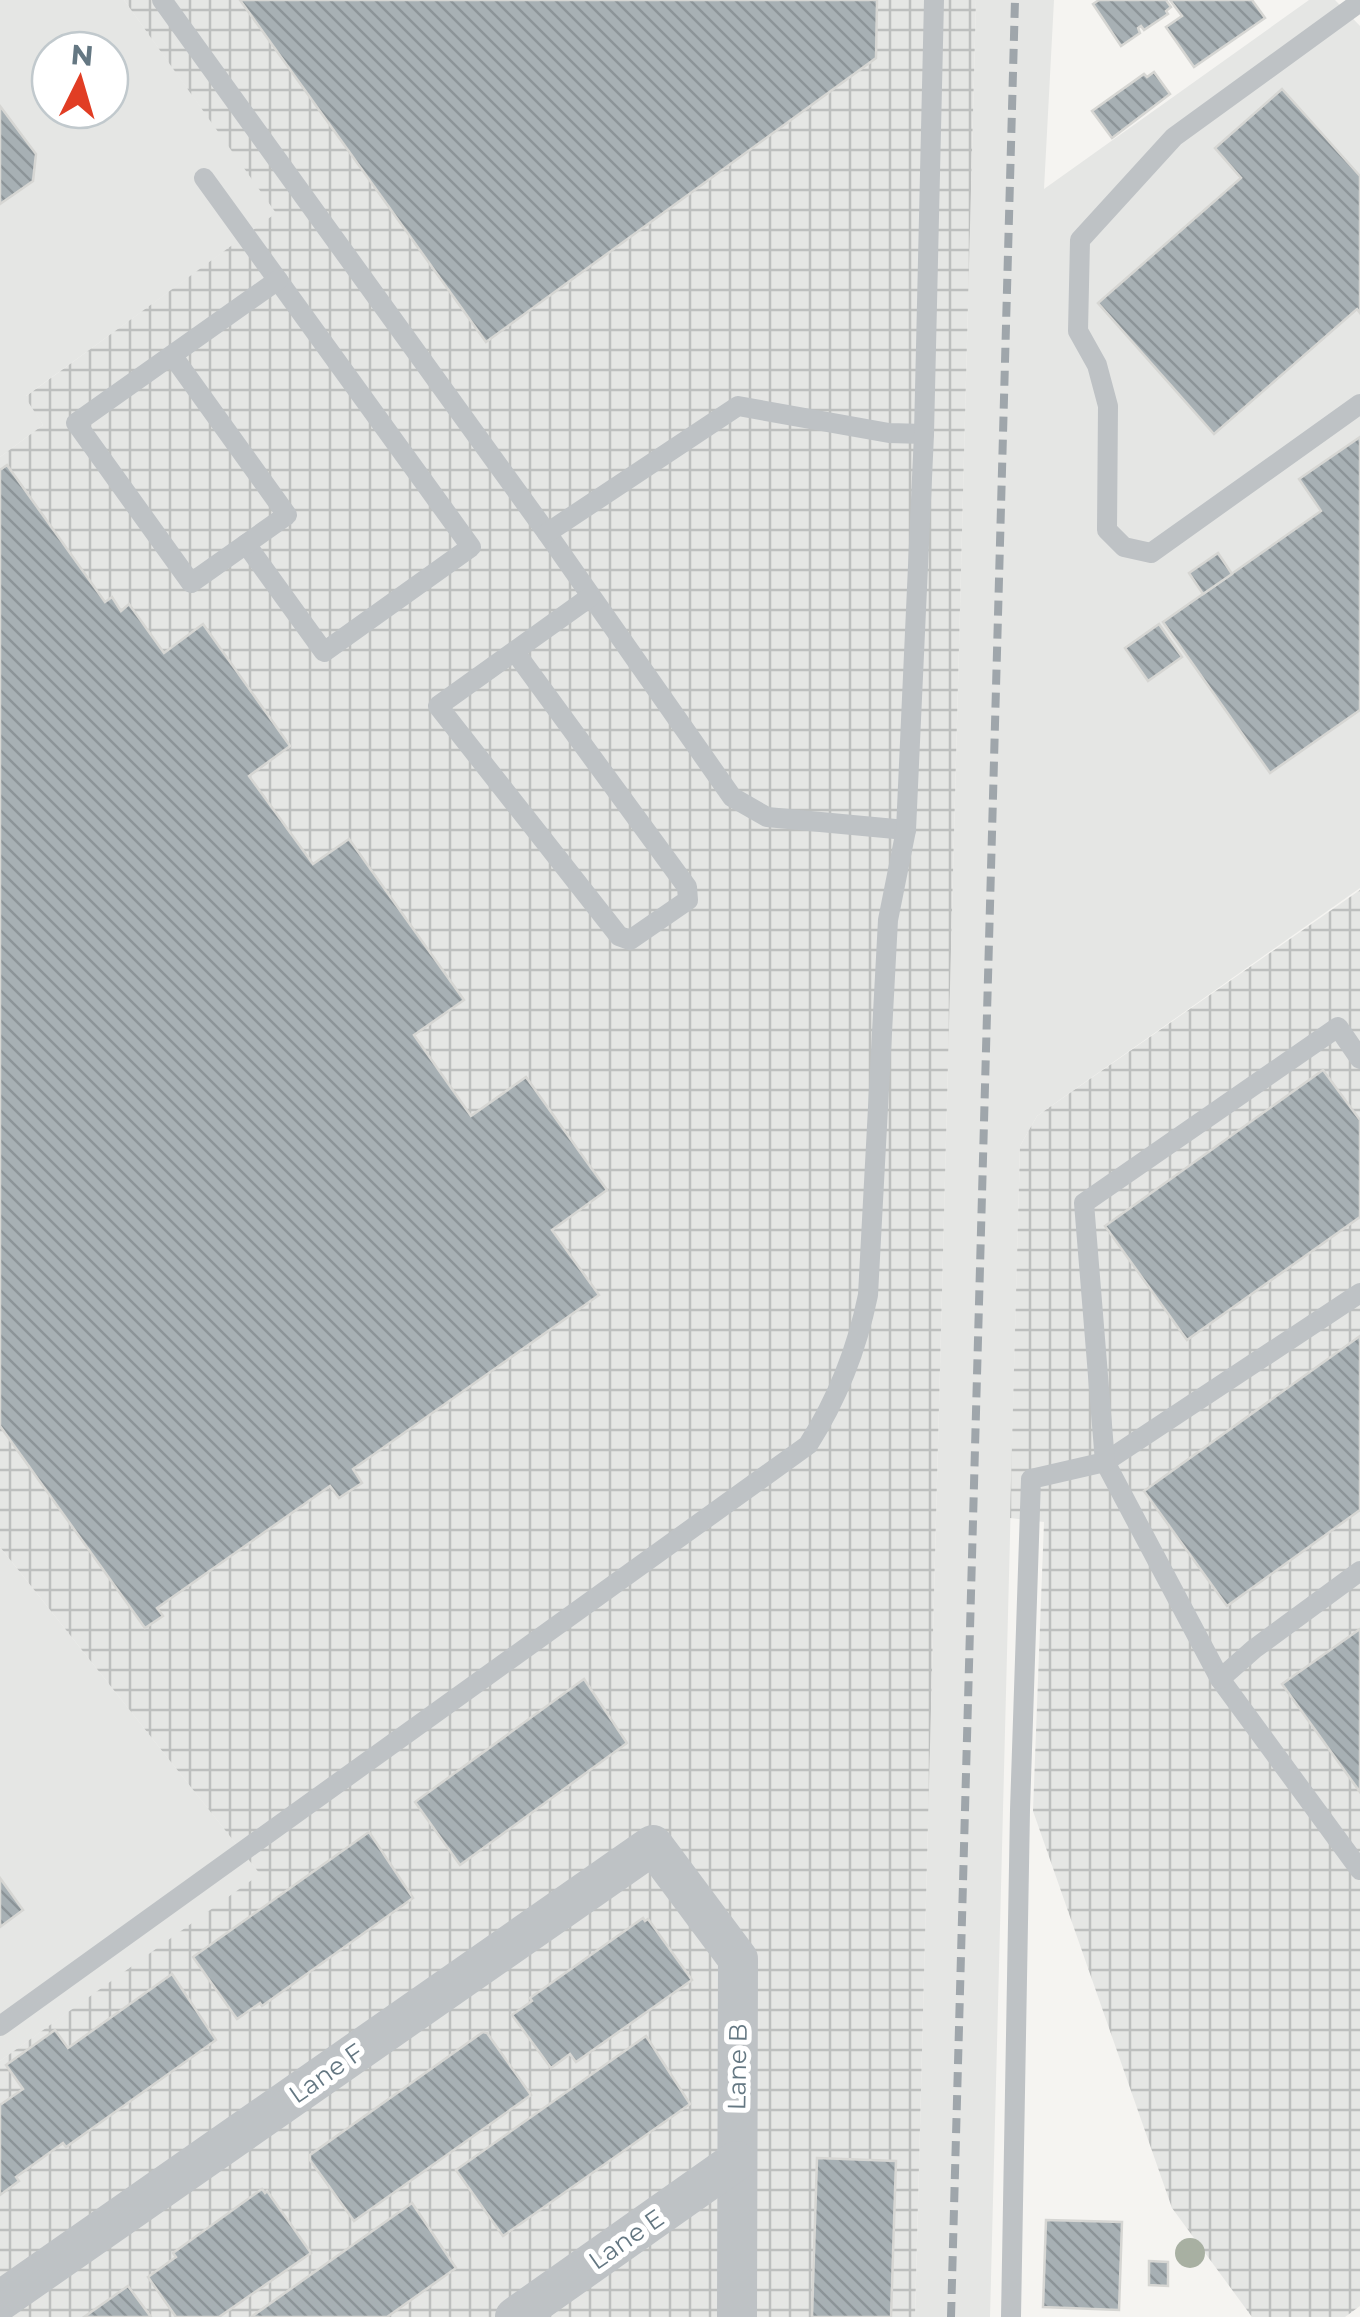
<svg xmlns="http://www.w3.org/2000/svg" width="1360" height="2317" font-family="Montserrat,sans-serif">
<defs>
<pattern id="industrial-grid" width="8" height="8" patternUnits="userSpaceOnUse" patternTransform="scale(2.5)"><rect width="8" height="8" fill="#e5e6e4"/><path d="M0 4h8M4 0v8" fill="none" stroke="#bdbfbe"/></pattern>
<pattern id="building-back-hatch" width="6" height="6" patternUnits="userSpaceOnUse" patternTransform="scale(2.5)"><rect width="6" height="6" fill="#a7b0b4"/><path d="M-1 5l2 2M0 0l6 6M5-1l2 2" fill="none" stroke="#8c9498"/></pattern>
</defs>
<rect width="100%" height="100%" fill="#f5f4f1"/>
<!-- built -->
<g fill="#e5e6e4" fill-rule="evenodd">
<path d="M0,0H124L277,213L26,396L43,425L0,457ZM50,50H110V110H50Z"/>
<polygon points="976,0 1054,0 1044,189 1309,0 1335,0 1360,26 1360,888 1037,1116 1020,1146 990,2317 915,2317"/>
<polygon points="0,1547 261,1875 0,2061"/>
</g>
<!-- industrial -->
<g fill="url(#industrial-grid)">
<polygon points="124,0 976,0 915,2317 0,2317 0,2061 260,1874 0,1547 0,457 43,425 25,397 276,213"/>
<polygon points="1360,890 1360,2306 1345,2317 1252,2317 1172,2208 1033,1811 1044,1522 1010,1518 1020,1146 1037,1116"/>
</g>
<!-- building -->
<g fill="url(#building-back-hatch)" stroke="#d6d6d3" stroke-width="2.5">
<polygon points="240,0 877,0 876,58 486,342"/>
<polygon points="1099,0 1166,0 1171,7 1166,11 1168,14 1144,30 1141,26 1138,28 1140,33 1121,46 1093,4"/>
<polygon points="1170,0 1252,0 1265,18 1194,67 1166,27 1182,16"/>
<polygon points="1154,72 1170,94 1112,138 1092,111 1144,74 1147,77"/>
<polygon points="1282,89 1360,176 1360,313 1357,309 1214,434 1098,303 1241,178 1215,148"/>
<polygon points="0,106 36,154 33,181 0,204"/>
<polygon points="1360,437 1360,710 1270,773 1163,622 1321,511 1299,479"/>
<polygon points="7,465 105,602 112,597 121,611 129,604 164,653 203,624 290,746 249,776 313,864 349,839 464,1000 414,1035 471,1116 526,1077 607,1190 552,1230 599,1295 353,1469 362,1483 339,1498 330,1486 157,1608 163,1616 145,1628 0,1426 0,470"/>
<polygon points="1218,553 1232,574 1203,594 1189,573"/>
<polygon points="1159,624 1182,657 1148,681 1125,648"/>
<polygon points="1323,1070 1360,1120 1360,1217 1187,1340 1105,1226"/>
<polygon points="1360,1336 1360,1510 1227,1606 1144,1491"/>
<polygon points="1360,1629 1360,1792 1282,1684"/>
<polygon points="584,1679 627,1743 460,1865 415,1802"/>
<polygon points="369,1832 413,1898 262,2006 260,2003 237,2019 193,1957"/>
<polygon points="0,1878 23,1910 0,1927"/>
<polygon points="643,1918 645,1921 648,1919 692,1980 576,2062 570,2054 551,2068 512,2015 532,2001 530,1998"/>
<polygon points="172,1974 216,2040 66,2147 63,2143 16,2177 19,2181 0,2195 0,2105 23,2089 6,2065 55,2030 68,2048"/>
<polygon points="483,2032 487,2033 531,2095 354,2221 310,2160 310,2155"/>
<polygon points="646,2036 690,2104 503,2236 456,2170"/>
<polygon points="817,2158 896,2161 891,2317 812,2317"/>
<polygon points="262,2189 265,2193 267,2191 311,2253 219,2317 176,2317 148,2277 176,2257 173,2253"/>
<polygon points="412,2203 456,2268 387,2317 251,2317"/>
<polygon points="1046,2220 1122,2222 1119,2310 1043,2307"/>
<polygon points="1149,2261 1168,2262 1168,2286 1149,2285"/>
<polygon points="128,2286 151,2317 84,2317"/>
</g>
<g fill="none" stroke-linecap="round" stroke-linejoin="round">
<!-- service -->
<g stroke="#bec2c5" stroke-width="20">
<polyline points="162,0 547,533 732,797 767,817 906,830"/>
<polyline points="1360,2 1174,137 1080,240 1078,331 1097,365 1108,406 1107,530 1124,547 1151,553 1360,404"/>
<polyline points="204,178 471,547 324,652 246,544"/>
<polyline points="172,355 287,515 191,583 76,423 278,280"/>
<polyline points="547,533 738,406 889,433 924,434"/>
<polyline points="515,652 687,887 688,900 630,940 619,936 438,706 590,597"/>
<polyline points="1360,1293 1105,1462 1220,1679 1360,1870"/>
<polyline points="1220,1679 1254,1649 1360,1571"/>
<path d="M0,2026L808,1445C838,1398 857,1349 868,1295L888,920L906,830L924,434L934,0"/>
<polyline points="1011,2317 1020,1810 1031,1479 1105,1462 1084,1203 1338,1027 1360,1059"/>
</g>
<!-- minor -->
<g stroke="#bec2c5" stroke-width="40">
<polyline points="0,2301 653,1845 738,1959 737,2317"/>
<polyline points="515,2317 736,2161"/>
</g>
<!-- rail -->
<polyline stroke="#9fa6ab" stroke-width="8" stroke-dasharray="15 8" stroke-linecap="butt" points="951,2317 1015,0"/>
</g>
<!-- trees -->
<circle fill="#a8b0a2" cx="1190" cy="2253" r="15"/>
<g text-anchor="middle" stroke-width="10" stroke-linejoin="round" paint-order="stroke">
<!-- street labels -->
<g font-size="25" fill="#647782" stroke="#fff">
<text transform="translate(737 2067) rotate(-89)" y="9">Lane B</text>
<text transform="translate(326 2073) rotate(-35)" y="9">Lane F</text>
<text transform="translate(626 2239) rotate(-35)" y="9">Lane E</text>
</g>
</g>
<!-- north arrow -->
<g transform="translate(80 80) rotate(5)"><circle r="48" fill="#ffffff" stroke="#c1c9cd" stroke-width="2.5"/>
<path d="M0-8L18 38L0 25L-18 38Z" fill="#e13d24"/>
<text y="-15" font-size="28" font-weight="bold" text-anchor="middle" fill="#647782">N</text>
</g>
</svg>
